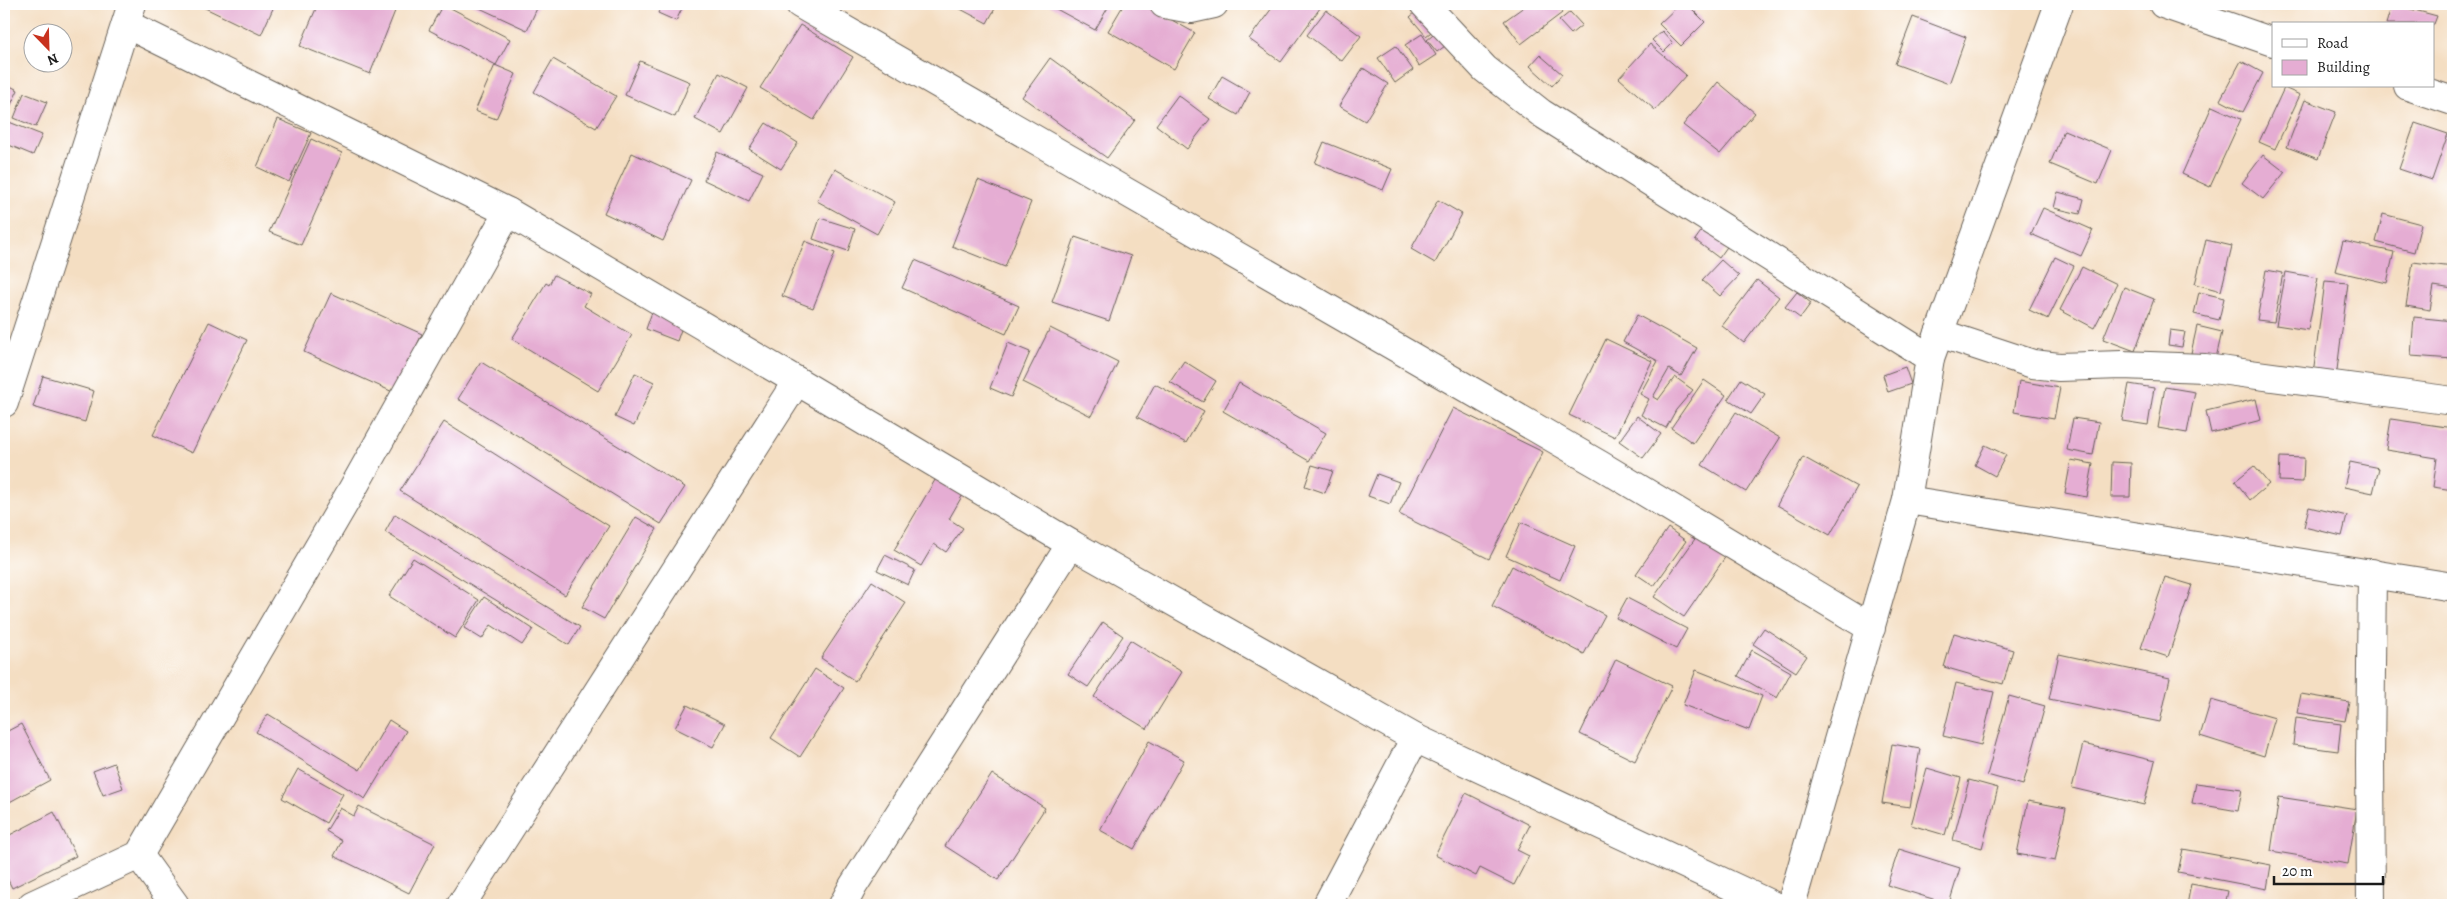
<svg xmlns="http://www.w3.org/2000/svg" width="2457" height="909" font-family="Alegreya,serif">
<rect width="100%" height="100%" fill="#fff"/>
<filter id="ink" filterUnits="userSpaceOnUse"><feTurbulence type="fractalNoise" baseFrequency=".02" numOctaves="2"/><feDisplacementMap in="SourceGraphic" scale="10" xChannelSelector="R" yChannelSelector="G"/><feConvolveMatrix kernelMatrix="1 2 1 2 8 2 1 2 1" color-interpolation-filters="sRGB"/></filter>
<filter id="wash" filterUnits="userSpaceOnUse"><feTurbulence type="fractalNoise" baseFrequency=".0096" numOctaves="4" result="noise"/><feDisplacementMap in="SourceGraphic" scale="20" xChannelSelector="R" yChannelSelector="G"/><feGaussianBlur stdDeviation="1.12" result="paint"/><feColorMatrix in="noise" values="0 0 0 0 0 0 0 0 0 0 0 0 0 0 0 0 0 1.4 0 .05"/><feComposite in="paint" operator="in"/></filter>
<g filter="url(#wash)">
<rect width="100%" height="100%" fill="#f4dec2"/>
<g id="blocks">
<!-- building -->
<g fill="#e5add3">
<polygon points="204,4 275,4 261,35 203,7"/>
<polygon points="318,4 391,4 397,6 370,74 300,46"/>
<polygon points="443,4 510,39 496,65 429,30"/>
<polygon points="471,4 539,4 527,30"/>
<polygon points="662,4 684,4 676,21 658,13"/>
<polygon points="951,4 995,4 997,5 987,23"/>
<polygon points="1047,4 1110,4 1095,30"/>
<polygon points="1124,4 1143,4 1195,33 1174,69 1108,31"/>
<polygon points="1275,4 1323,4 1281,62 1249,39"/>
<polygon points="1528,4 1555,4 1562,13 1521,44 1504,21"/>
<polygon points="1680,4 1687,4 1705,22 1681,46 1659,24"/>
<polygon points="2392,4 2437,16 2434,24 2386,24"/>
<polygon points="1423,6 1439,26 1426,36 1410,17"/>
<polygon points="1326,10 1361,36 1342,61 1307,35"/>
<polygon points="1570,12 1582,25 1571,34 1559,21"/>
<polygon points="1913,17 1966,37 1949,84 1895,64"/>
<polygon points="800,25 853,57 814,120 760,88"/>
<polygon points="1443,27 1453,40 1437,52 1427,40"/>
<polygon points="1662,31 1673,43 1664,52 1652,40"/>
<polygon points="1422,34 1436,55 1419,66 1405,45"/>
<polygon points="1650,44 1686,75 1655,110 1619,78"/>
<polygon points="1396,46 1413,70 1395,83 1378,58"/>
<polygon points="1540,55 1562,74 1552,86 1530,66"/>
<polygon points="1050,58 1135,120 1107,158 1022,97"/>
<polygon points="553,59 616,96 596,128 534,92"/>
<polygon points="640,61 690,82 675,117 625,95"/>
<polygon points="2241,61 2263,73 2243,112 2220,100"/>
<polygon points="495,65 516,74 496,119 475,111"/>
<polygon points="1363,68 1388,84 1365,121 1339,106"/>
<polygon points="719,73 748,88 723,134 695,119"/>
<polygon points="1222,76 1250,92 1238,115 1209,99"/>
<polygon points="1718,82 1755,113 1720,154 1683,125"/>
<polygon points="4,83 18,90 6,115 4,114"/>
<polygon points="2284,88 2300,95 2275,149 2259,142"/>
<polygon points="24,93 47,102 36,127 14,118"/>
<polygon points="1178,95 1210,119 1187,149 1156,125"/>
<polygon points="2305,100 2336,112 2318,159 2287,147"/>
<polygon points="2212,106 2241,119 2210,187 2182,174"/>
<polygon points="278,119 311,133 289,182 257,167"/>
<polygon points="4,120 42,135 33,155 4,143"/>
<polygon points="766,123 798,143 781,169 749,149"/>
<polygon points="2415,123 2448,134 2432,180 2399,169"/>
<polygon points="2064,130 2112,150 2098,184 2050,164"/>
<polygon points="311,139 342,153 301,245 269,232"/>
<polygon points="1324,142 1392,169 1383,190 1315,163"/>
<polygon points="717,152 763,173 749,201 704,180"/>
<polygon points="632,153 691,180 663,241 604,213"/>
<polygon points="2263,155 2285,172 2263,199 2242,183"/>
<polygon points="835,169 895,202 877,234 817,201"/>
<polygon points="978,180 1031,202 1005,267 952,246"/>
<polygon points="2058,192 2084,199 2080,214 2054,208"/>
<polygon points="1438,200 1462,214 1435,263 1411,249"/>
<polygon points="2043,208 2093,230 2081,256 2031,234"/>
<polygon points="2383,214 2421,224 2414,252 2376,242"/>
<polygon points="820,218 855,229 848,251 813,239"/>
<polygon points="1705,226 1729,244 1719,258 1695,240"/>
<polygon points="1075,237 1131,256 1109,321 1052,302"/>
<polygon points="2206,240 2232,246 2221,291 2195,284"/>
<polygon points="805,241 835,253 813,308 782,296"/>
<polygon points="2343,241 2394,252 2387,283 2335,271"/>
<polygon points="2055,257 2074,266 2048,319 2029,310"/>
<polygon points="915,260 1019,306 1006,334 902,288"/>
<polygon points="1721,260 1739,276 1720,296 1702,280"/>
<polygon points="2413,262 2453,267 2453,289 2434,286 2430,310 2406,306"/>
<polygon points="2082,267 2117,284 2094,328 2060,310"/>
<polygon points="2266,270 2283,273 2274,322 2257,320"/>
<polygon points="2286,272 2318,278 2308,330 2276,325"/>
<polygon points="554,275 591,294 584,306 632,335 598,391 512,339 546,283 549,285"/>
<polygon points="1757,280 1779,297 1744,343 1722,326"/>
<polygon points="2325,281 2348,283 2336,378 2313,375"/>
<polygon points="2124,287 2154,299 2135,351 2103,339"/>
<polygon points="1797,292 1811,303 1800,318 1785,307"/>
<polygon points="2199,292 2224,298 2219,320 2194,314"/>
<polygon points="331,293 422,334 395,393 304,352"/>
<polygon points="652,312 683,324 677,341 646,329"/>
<polygon points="1637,315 1697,348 1681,376 1669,369 1653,397 1658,400 1675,377 1693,390 1676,410 1666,428 1641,415 1649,399 1640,394 1658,361 1623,342"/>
<polygon points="2414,317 2453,321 2453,359 2411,356"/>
<polygon points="209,322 247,340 192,453 153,435"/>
<polygon points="2197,326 2222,332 2216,358 2191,353"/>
<polygon points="1050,328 1118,362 1091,416 1023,382"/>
<polygon points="2170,330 2185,332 2182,347 2168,345"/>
<polygon points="1606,339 1652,361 1615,437 1569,415"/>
<polygon points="1008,343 1030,352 1011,397 990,388"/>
<polygon points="1184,361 1216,381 1203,402 1170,382"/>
<polygon points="481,362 685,487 661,524 458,399"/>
<polygon points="1905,367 1911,384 1888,392 1883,375"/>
<polygon points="635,373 654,382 634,426 615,417"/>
<polygon points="43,376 94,391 85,422 33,407"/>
<polygon points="1741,379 1765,394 1751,414 1728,399"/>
<polygon points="1704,380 1726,395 1693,443 1671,428"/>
<polygon points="2019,381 2060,388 2054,419 2014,412"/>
<polygon points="1239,383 1326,433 1309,461 1223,411"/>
<polygon points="1155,384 1204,411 1186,443 1137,417"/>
<polygon points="2129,384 2154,388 2148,425 2122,421"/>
<polygon points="2165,387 2195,392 2187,433 2158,428"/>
<polygon points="2256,399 2261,420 2211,433 2206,411"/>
<polygon points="1453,408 1543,452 1489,559 1399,514"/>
<polygon points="1736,412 1780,438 1746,492 1702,465"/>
<polygon points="1637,416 1661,434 1643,458 1619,441"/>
<polygon points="2073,418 2099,422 2093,455 2067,450"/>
<polygon points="2391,419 2453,428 2453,490 2433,487 2437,458 2386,450"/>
<polygon points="444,422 609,526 565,595 400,491"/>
<polygon points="1985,445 2006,455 1995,476 1975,465"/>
<polygon points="1803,457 1857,487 1830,535 1777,505"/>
<polygon points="2280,457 2304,458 2303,482 2279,481"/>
<polygon points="2071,460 2093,464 2087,497 2065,493"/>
<polygon points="2112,462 2131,463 2130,497 2111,497"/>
<polygon points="2350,462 2379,468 2373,493 2344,487"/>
<polygon points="1312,465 1333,471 1325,493 1305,486"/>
<polygon points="2254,466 2269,484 2250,500 2235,481"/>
<polygon points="1377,474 1399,482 1390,504 1368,496"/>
<polygon points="938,475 965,491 949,519 963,528 946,552 934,544 921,566 894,550"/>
<polygon points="2309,507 2347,516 2342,536 2304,527"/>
<polygon points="395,514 580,627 569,645 385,532"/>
<polygon points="636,517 657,529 604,619 582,607"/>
<polygon points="1521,522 1575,546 1560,580 1506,556"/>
<polygon points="1668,528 1686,541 1654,586 1636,574"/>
<polygon points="1697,536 1726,556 1684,617 1654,597"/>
<polygon points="885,555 915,570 908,585 877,570"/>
<polygon points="413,558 479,600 455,638 389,596"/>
<polygon points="1512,566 1605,615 1584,654 1492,606"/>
<polygon points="2165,577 2192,585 2168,657 2141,648"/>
<polygon points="872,581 906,603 855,681 821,658"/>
<polygon points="484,597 533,629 522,645 491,625 482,639 464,628"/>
<polygon points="1627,598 1687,629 1676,649 1616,618"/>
<polygon points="1103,622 1123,636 1088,687 1068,674"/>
<polygon points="1764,628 1807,656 1796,672 1753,644"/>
<polygon points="1954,633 2013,650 2003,684 1944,667"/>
<polygon points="1130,640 1182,672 1147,729 1094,697"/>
<polygon points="1752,650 1791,672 1777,698 1738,676"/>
<polygon points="2059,654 2170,678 2160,722 2049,699"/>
<polygon points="1616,659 1672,686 1635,761 1580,734"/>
<polygon points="815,669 844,688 800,757 771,738"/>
<polygon points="1696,670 1762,696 1749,730 1683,705"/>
<polygon points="1956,683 1994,692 1981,745 1943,736"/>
<polygon points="2301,694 2349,702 2345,721 2297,713"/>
<polygon points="2009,696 2045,706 2023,785 1987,775"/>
<polygon points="2211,700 2275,718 2264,756 2200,736"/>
<polygon points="687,705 725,724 713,747 675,728"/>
<polygon points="268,714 360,770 389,720 406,731 365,799 256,732"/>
<polygon points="2296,718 2341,724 2338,751 2293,745"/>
<polygon points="21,724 50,780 4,805 4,733"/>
<polygon points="1149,741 1184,760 1134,849 1100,830"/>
<polygon points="1892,744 1920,749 1910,807 1882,803"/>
<polygon points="2083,744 2155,761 2144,805 2072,788"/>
<polygon points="114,763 123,788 103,795 93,771"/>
<polygon points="1927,768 1961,778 1945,835 1911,825"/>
<polygon points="298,769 343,794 326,823 282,798"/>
<polygon points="992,774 1045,808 998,880 945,846"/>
<polygon points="1969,780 1998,788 1982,848 1953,840"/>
<polygon points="2196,783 2242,789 2238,811 2192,803"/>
<polygon points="1466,793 1530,825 1517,850 1529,856 1514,885 1480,868 1476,876 1435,855"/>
<polygon points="2279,797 2357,809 2348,864 2271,851"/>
<polygon points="2028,801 2066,808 2055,861 2017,854"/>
<polygon points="359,806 435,844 409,893 334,856 342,841 326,831 340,808 354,816"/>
<polygon points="54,812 76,856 12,888 4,872 4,838"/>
<polygon points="1899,849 1960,868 1949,904 1887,885"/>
<polygon points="2183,849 2271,865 2267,889 2178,872"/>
<polygon points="2191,884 2228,891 2225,905 2187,905"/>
</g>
</g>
</g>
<g filter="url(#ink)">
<use href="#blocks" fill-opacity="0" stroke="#686056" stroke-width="1"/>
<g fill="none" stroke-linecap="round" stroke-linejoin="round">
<defs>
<g id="street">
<polyline points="800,4 1600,465 1871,628"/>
<polyline points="1164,4 1191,9 1214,4"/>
<polyline points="1424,4 1485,69 1541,113 1930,358"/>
<polyline points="2163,4 2273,42"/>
<polyline points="126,24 508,212 797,381 1071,544 1415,738 1772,905"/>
<polyline points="2408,86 2453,101"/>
<polyline points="1939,333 2033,364 2059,367 2122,365 2205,368 2453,401"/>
<polyline points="4,403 132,4"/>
<polyline points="1907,500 2453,587"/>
<polyline points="139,855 175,905"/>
<polyline points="32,905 139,855 352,490 508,212"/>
<polyline points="461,905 797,381"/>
<polyline points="843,905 853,886 1071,544"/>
<polyline points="1327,905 1415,738"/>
<polyline points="1791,905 1907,500 1930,358 2059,4"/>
<polyline points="2371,905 2370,761 2372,573"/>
</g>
</defs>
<!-- street casing -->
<use href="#street" stroke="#686056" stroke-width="30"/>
<!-- street -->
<use href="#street" stroke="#fff" stroke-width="28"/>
</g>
</g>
<!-- margin -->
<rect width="2457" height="909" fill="none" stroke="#fff" stroke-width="20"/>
<!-- legend -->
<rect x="2272" y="22" width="162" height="65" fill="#ffffff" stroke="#a4a4a4"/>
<rect x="2282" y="39" width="25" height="8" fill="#ffffff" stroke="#a4a4a4"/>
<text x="2317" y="48" font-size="15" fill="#1c1c1c">Road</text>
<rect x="2282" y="60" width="25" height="15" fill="#e5add3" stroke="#a4a4a4"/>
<text x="2317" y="72" font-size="15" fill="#1c1c1c">Building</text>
<!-- north arrow -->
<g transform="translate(48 48) rotate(157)"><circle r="24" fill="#ffffff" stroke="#a4a4a4"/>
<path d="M0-4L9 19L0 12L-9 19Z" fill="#c8321e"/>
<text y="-8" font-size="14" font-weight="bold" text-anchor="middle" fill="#1c1c1c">N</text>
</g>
<!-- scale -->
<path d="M2274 876v8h109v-8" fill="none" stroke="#1c1c1c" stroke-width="2.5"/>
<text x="2282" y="876" font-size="15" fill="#1c1c1c" stroke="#ffffff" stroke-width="4" paint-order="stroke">20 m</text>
</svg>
